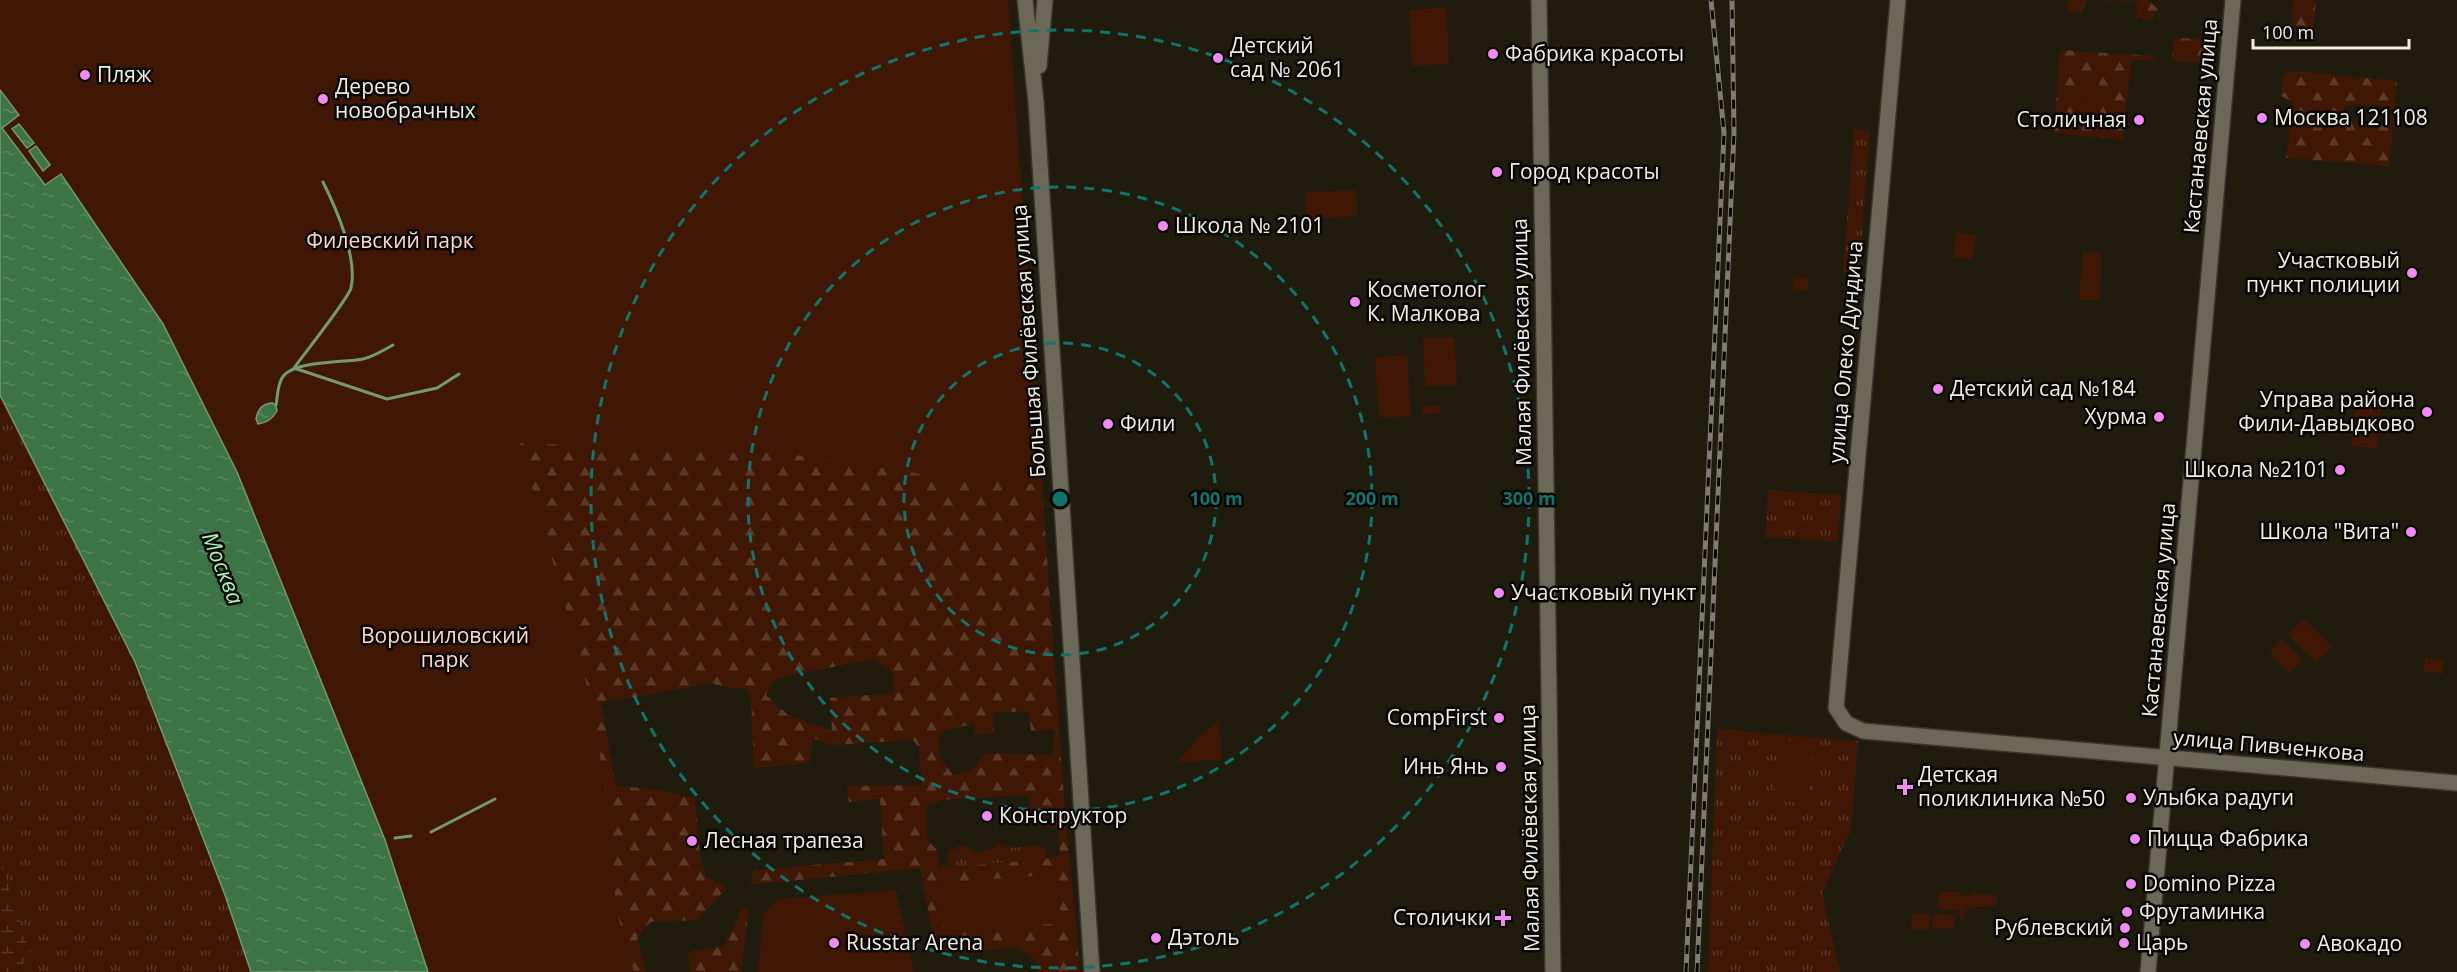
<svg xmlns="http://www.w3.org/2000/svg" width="2457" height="972" font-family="'Open Sans',sans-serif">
<defs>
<pattern id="grass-tufts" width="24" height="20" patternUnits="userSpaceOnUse" patternTransform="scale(1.5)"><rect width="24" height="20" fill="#3f1704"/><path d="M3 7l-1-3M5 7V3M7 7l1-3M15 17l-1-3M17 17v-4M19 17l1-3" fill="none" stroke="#5b3928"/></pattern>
<pattern id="forest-firs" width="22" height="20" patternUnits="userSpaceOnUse" patternTransform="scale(1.5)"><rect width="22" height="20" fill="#3f1704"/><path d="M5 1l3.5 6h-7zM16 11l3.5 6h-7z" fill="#5b3928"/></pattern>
<pattern id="wetland-marsh" width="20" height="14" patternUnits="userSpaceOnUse" patternTransform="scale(1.5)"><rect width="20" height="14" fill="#3f1704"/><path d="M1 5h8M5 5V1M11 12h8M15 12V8" fill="none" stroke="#5b3928"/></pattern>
<pattern id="water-ripples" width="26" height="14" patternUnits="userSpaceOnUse" patternTransform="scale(1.5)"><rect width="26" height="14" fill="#3d7445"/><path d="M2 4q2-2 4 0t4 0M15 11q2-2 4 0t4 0" fill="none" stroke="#5a8860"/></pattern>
</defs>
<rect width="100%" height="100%" fill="#1f1b0d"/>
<!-- grass -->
<g fill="url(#grass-tufts)">
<polygon points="1854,129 1870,131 1859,273 1843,272"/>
<polygon points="0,395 135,662 225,895 251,972 16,972 30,955 0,858"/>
<polygon points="1768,490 1841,495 1837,542 1765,537"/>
<polygon points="1717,729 1858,741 1851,829 1822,893 1840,972 1708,972"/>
<polygon points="999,843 1012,848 1040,845 1045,848 1046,859 953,867 948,864 948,851 963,845 977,853 993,849"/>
</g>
<!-- forest -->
<g fill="url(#forest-firs)" fill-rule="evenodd">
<path d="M0,0H1008L1063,785L1080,972H1037L1036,960L1016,947L959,953L935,947L920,868L750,885L754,870L884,859L880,799L849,802L847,786L921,785L919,748L913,740L833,745L812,738L810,763L754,768L751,697L746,688L733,689L711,683L601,703L616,786L652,789L695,798L700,855L706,876L727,888L697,920L650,922L637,939L646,972H428L385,840ZM873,659L893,673L894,693L830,698L832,731L787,714L766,695L777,678ZM1029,711L1031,731L1055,730L1052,755L986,753L972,771L953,775L940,758L939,733L974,723L975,735L994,733L993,713ZM1029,795L1030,807L1038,824L1058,828L1060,855L1046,859L953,867L939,866L938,851L928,841L926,806L942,800Z"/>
<polygon points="2069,0 2087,0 2081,13 2067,12"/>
<polygon points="2088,0 2148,0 2161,12 2154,12 2153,20 2136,18 2137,1"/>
<polygon points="2293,0 2316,0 2313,30 2291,28"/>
<polygon points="2174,38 2206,39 2203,63 2172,61"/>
<polygon points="2060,50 2154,56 2153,61 2131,60 2123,140 2054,133"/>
<path d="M2296,71L2397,81L2389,166L2286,158L2293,102L2281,96L2283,74ZM2361,104L2389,107L2391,113L2389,122L2378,128L2346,121L2344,107Z"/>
<polygon points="743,907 749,907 741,972 690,972 688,952 724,946"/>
</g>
<!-- wetland -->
<polygon fill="url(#wetland-marsh)" points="0,858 30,955 16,972 0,972"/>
<!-- park -->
<g fill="#3f1704">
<polygon points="0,0 1008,0 1043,485 923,474 789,454 520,443 592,704 607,802 616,910 634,972 428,972 385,840 237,472 163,324 61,174 45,185 2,128 19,115 0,90"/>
<polygon points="1446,7 1449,64 1412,66 1409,10"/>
<polygon points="2083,83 2099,84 2097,113 2081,112"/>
<polygon points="1356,190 1357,216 1306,219 1305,192"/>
<polygon points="1956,233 1976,235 1973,260 1953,257"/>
<polygon points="2101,252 2100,301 2079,300 2083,253"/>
<polygon points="1794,277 1809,278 1808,291 1793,291"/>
<polygon points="1455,337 1457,385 1425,386 1423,338"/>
<polygon points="1407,355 1411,416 1379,418 1375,357"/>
<polygon points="1440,405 1441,413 1422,414 1422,406"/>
<polygon points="2355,405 2381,408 2377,449 2351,446"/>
<polygon points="2303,618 2332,646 2317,663 2288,635"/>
<polygon points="2281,639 2302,660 2289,673 2269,653"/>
<polygon points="2425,658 2444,660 2443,673 2423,672"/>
<polygon points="1219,720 1222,759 1177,763 1198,738"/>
<polygon points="1779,740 1813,743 1808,803 1774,800"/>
<polygon points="1058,874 1061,923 945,932 941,883"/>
<polygon points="896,890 914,972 758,972 763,914 777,899"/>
<polygon points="1939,891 1961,892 1961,895 1970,896 1971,893 1997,895 1996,906 1967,908 1963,920 1960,920 1960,910 1937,909"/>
<polygon points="1912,913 1930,914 1929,930 1911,929"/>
<polygon points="1933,914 1955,915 1954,929 1932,928"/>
</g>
<!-- water -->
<g fill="url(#water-ripples)" stroke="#739975" stroke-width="1.5">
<polygon points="0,90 19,115 2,128 45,185 61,174 163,324 237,472 385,840 428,972 251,972 225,895 135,662 0,395"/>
<polygon points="19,124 34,143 27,148 12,129"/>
<polygon points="36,146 50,165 43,171 29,151"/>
<path d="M272,403L276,405L277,411C273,418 267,423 258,424L256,419C258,409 262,404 272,403Z"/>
</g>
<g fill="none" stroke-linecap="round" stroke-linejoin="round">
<!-- stream -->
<g stroke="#739975" stroke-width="3">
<path d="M323,182C336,208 358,258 351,288C348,299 304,354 294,368L387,399L437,388L459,374"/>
<path d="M276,405C278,395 277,387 282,378C292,360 344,363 363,359C373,357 384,350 393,345"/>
<polyline points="431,832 495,799"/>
<polyline points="395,838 411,836"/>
</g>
<defs>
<g id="minor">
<polyline points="1025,0 1036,102 1092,972"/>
<polyline points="1539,0 1553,972"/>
<polyline points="1898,0 1836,708 1846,723 1863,731 2457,783"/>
<polyline points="1039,66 1045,0"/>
<polyline points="2148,972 2233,0"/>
</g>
</defs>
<!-- minor casing -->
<use href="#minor" stroke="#37352e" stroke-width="18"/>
<!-- minor -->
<use href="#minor" stroke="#6c6857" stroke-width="15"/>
<defs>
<g id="rail">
<polyline points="1686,972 1724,133 1711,0"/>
<polyline points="1697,972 1734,132 1732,0"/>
</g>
</defs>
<!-- rail casing -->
<use href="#rail" stroke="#7f7c70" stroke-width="5"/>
<!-- rail -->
<use href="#rail" stroke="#070602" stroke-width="3" stroke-dasharray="9" stroke-linecap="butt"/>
</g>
<!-- distance rings -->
<g fill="none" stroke="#0f766e" stroke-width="3" stroke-dasharray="10 8">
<circle cx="1060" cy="499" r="156"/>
<circle cx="1060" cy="499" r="312"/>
<circle cx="1060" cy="499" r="469"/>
</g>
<!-- markers -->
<g fill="#f18af4" stroke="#070602" stroke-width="2">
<circle cx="1493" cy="54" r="6"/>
<circle cx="1218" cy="58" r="6"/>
<circle cx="85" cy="75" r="6"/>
<circle cx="323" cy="99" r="6"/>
<circle cx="2262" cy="118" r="6"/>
<circle cx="2139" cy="120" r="6"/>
<circle cx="1497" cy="172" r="6"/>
<circle cx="1163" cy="226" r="6"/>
<circle cx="2412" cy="273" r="6"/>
<circle cx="1355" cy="302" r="6"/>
<circle cx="1938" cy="389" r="6"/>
<circle cx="2427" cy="412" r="6"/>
<circle cx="2159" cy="417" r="6"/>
<circle cx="1108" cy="424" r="6"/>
<circle cx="2340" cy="470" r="6"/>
<circle cx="2411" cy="532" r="6"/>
<circle cx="1499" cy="593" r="6"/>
<circle cx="1499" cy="718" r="6"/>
<circle cx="1501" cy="767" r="6"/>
<path d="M1902 778h6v6h6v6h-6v6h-6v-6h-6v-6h6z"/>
<circle cx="2131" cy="798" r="6"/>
<circle cx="987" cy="816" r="6"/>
<circle cx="2135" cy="839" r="6"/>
<circle cx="692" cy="841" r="6"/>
<circle cx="2131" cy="884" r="6"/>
<circle cx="2127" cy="912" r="6"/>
<path d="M1500 909h6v6h6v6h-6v6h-6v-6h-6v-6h6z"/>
<circle cx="2125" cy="928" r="6"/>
<circle cx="1156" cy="938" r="6"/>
<circle cx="834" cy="943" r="6"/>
<circle cx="2124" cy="943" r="6"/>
<circle cx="2305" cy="944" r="6"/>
</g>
<g text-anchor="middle" stroke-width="5" stroke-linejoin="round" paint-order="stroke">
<!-- poi labels -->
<g font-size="21" fill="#f1efe5" stroke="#070602" text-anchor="start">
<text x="1230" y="53">Детский<tspan x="1230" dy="24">сад № 2061</tspan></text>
<text x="1505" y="61">Фабрика красоты</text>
<text x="97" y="82">Пляж</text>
<text x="335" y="94">Дерево<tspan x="335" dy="24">новобрачных</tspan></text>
<text x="2274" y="125">Москва 121108</text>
<text x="2127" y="127" text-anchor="end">Столичная</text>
<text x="1509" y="179">Город красоты</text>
<text x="1175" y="233">Школа № 2101</text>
<text x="2400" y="268" text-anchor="end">Участковый<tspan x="2400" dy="24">пункт полиции</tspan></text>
<text x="1367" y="297">Косметолог<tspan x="1367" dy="24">К. Малкова</tspan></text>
<text x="1950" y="396">Детский сад №184</text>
<text x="2415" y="407" text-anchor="end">Управа района<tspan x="2415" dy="24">Фили-Давыдково</tspan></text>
<text x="2147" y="424" text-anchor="end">Хурма</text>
<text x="1120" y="431">Фили</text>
<text x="2328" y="477" text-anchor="end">Школа №2101</text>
<text x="2399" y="539" text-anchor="end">Школа "Вита"</text>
<text x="1511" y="600">Участковый пункт</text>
<text x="1487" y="725" text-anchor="end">CompFirst</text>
<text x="1489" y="774" text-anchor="end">Инь Янь</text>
<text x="1918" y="782">Детская<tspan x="1918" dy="24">поликлиника №50</tspan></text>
<text x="2143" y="805">Улыбка радуги</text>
<text x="999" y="823">Конструктор</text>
<text x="2147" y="846">Пицца Фабрика</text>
<text x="704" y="848">Лесная трапеза</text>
<text x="2143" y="891">Domino Pizza</text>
<text x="2139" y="919">Фрутаминка</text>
<text x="1491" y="925" text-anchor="end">Столички</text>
<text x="2113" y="935" text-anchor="end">Рублевский</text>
<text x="1168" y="945">Дэтоль</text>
<text x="846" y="950">Russtar Arena</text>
<text x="2136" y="950">Царь</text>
<text x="2317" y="951">Авокадо</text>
</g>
<!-- street labels -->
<g font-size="21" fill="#f1efe5" stroke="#070602">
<text transform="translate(2201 126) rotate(-85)" y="7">Кастанаевская улица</text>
<text transform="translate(1029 341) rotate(-94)" y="7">Большая Филёвская улица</text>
<text transform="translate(1522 342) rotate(-91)" y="7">Малая Филёвская улица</text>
<text transform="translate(1846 352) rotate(-85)" y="7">улица Олеко Дундича</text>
<text transform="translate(2159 610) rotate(-85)" y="7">Кастанаевская улица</text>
<text transform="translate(2269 746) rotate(5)" y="7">улица Пивченкова</text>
<text transform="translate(1530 828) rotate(-91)" y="7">Малая Филёвская улица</text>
</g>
<!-- park labels -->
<g font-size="21" fill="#ffd8c7" stroke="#070602">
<text x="390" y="248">Филевский парк</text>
<text x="445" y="643">Ворошиловский<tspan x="445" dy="24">парк</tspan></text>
</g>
<!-- water labels -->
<g font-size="22" font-style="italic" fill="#a7f7b1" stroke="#070602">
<text transform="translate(223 568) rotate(68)" y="8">Москва</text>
</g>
</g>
<circle cx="1060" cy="499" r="9" fill="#0f766e" stroke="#070602" stroke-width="3"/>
<g font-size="18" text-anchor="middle" font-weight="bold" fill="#0f766e" stroke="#070602" stroke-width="5" stroke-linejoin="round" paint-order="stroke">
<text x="1216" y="505">100 m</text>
<text x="1372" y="505">200 m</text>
<text x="1529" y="505">300 m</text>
</g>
<!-- scale -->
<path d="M2253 39v9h156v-9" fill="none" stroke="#f1efe5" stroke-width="3"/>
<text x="2262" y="39" font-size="18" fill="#f1efe5" stroke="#070602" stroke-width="4.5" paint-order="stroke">100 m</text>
</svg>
